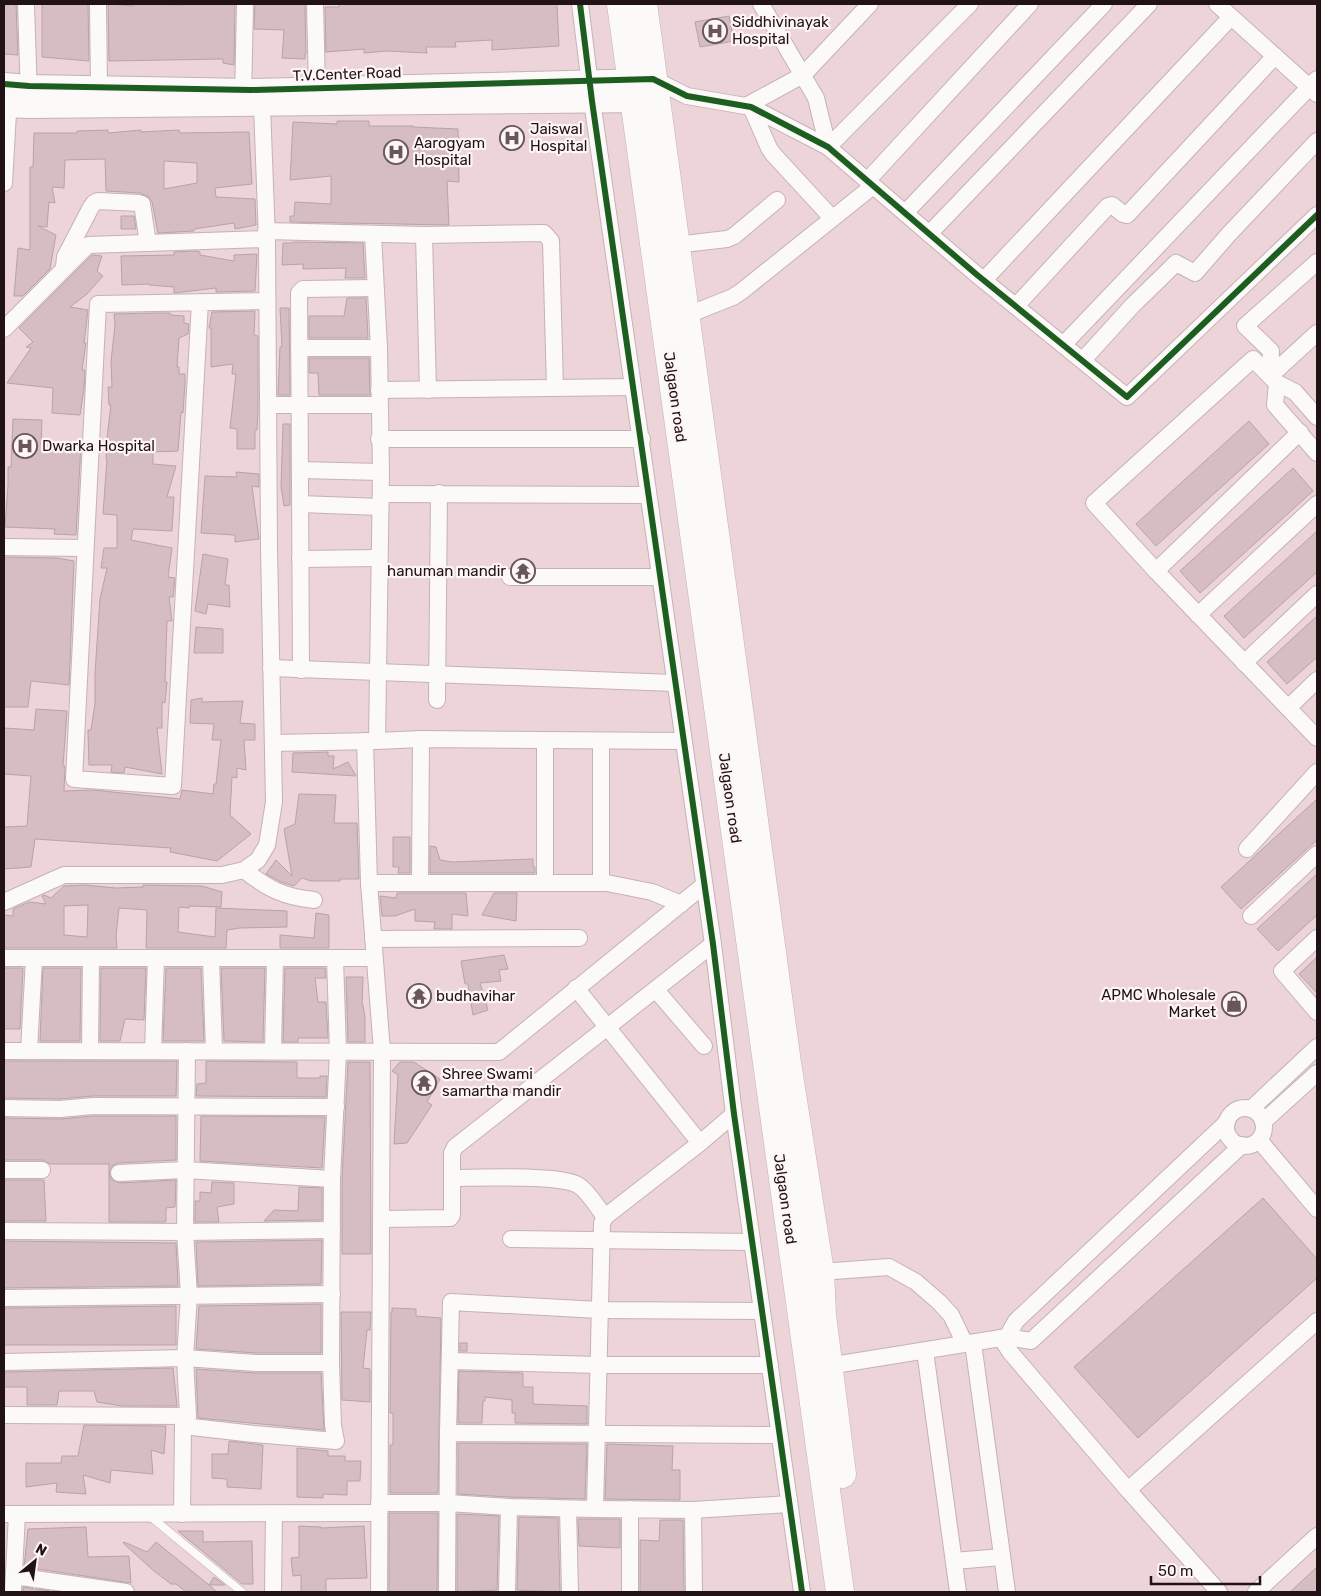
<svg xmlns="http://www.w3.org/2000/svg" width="1321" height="1596" font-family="Rubik,sans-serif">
<rect width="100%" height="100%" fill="#ecd4d8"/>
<!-- building -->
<g fill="#d5bdc2" stroke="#b6a4a6" fill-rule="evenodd">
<polygon points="4,4 16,4 18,55 4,54"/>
<polygon points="42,4 88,4 89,61 42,57"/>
<polygon points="108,4 134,6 134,4 184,5 184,4 235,4 234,65 223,63 223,59 109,61"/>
<polygon points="255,4 305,4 306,54 305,54 305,59 282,58 284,30 254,29"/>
<polygon points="339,4 557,4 559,46 492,50 492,40 455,42 456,47 426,47 427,53 387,51 364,53 364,49 326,52 325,7 339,7"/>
<polygon points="729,16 734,41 700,47 695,22"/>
<polygon points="337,121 369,121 369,126 413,126 413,127 458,129 459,182 447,181 449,225 290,222 290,216 294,216 295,202 331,204 331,176 290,180 293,122 337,124"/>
<path d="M108,130V133L141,130V132L179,130L180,133L249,132L252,184L215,188L216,197L255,199L256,225L235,229L234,223L194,229V231L158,233L152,202L149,197L140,193L106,191L105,159L65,160L64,188L52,187L55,203L49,202L47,227L38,226L56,235L50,269L23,296H14L18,248L30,250V167H33L34,133H76L77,131ZM164,161L197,163V183L164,189Z"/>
<polygon points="121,216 134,216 136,229 121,229"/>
<polygon points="293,242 363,243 365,278 345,278 346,268 303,269 303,264 282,265 283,243 293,243"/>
<polygon points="196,251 200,252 200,255 234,261 234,255 257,254 255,291 216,292 216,288 174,293 174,287 149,285 149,284 122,285 121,256 174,255 174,252"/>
<polygon points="92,255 102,256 97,271 103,276 87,294 70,307 88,310 84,343 86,343 82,370 85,370 84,389 80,415 52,413 53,388 7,383 31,348 26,347 33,342 19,328"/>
<polygon points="347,298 366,298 368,338 309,338 309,316 344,316"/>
<polygon points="280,308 289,308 290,395 278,395 280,347 282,347"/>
<polygon points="255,311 254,335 258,336 258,411 257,430 255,430 255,449 237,449 237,429 230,428 236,374 232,374 233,364 211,367 211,328 209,328 212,312"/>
<polygon points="153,313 170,313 170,315 184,316 184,323 189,324 188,334 179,338 177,367 179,367 179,374 185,374 185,383 183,413 181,412 178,451 153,452 153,464 176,466 167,497 174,497 172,531 133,529 131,540 172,548 168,577 175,578 173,597 169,597 172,621 167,621 165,682 167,682 165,703 162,702 162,728 157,728 162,774 125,767 124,773 111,772 112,765 89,765 88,730 91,730 95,703 95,673 100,599 107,568 101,568 104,548 117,548 117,515 103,514 107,459 106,459 107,438 111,405 109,405 108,387 112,387 111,361 115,325 114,314"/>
<polygon points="309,358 369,358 370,395 319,395 318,373 309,373"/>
<polygon points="13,419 42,420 41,445 81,444 76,535 54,534 55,529 5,527 8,485 8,467 11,467"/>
<polygon points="1249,421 1269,444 1156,546 1136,524"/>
<polygon points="283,424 290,424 290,505 284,506 281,487"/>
<polygon points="1293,468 1313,491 1200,593 1180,571"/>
<polygon points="236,472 259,474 259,487 252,486 259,539 235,542 235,535 201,533 205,476 237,477"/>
<polygon points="1317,531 1317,572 1244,638 1224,616"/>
<polygon points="203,554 228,559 225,585 229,585 230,607 208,604 206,614 195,611"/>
<polygon points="4,557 57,558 74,561 69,685 31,681 28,707 4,707"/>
<polygon points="1317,616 1317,657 1287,684 1267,662"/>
<polygon points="196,627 223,629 223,653 194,653"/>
<polygon points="202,698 202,702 243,701 240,723 255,724 255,740 244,740 246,770 237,768 237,778 232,777 230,815 251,834 217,861 170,852 171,848 35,839 31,867 4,869 4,827 27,826 31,776 4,774 4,728 34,730 36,709 67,711 63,766 65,766 64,791 93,790 180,799 182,790 213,794 214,784 216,784 221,740 212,740 214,724 190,723 191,700"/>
<polygon points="328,752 328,756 334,756 333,769 348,762 356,776 292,772 293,753"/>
<polygon points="299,794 336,795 334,823 357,823 359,879 340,879 340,881 311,881 302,878 294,886 281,882 266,874 276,860 292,876 284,829 295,824"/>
<polygon points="1317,799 1317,840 1241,909 1221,887"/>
<polygon points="393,837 410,837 410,873 398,873 399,867 393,867"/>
<polygon points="430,846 436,847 440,860 452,862 533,859 533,867 535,867 535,873 430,873"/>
<polygon points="1317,874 1317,915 1278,951 1257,929"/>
<path d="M85,885L116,888L143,887V885L202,886L222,892L221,907L189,906V908L179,907L178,932L215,937L216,908L287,911V927L240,928L227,930L226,948H146L147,910L119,908L116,936L117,948H4V915L13,916V909L29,902L46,904L42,896L44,895L51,898L64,886ZM88,905L87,937L64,935V906Z"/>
<polygon points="397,893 466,893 468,916 452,914 452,929 434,929 435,922 415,921 415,909 395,916 382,916 380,896 396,898"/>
<polygon points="494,893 517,893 516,921 482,915"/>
<polygon points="316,913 329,915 329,948 280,948 280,935 314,938"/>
<polygon points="504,955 508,969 499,970 501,981 480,983 488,1010 473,1015 468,984 465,984 461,961"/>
<polygon points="1317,957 1317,993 1299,974"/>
<polygon points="4,968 23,968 20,1029 4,1029"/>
<polygon points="43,968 81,968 80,1041 40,1041"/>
<polygon points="101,968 146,968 144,1020 125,1019 120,1041 100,1041"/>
<polygon points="166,968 201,968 204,1041 163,1041"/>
<polygon points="221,968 265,968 263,1042 224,1041"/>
<polygon points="285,968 325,968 326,978 315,978 318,1002 326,1002 328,1038 298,1038 298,1042 283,1042"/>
<polygon points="346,977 363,977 362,1005 363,1005 365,1018 365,1042 348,1042"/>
<polygon points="4,1061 177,1061 176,1096 93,1096 60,1099 4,1098"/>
<polygon points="206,1061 297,1062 297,1078 320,1078 320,1076 327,1076 326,1097 196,1096 197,1084 206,1083"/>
<polygon points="348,1062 370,1062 371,1254 342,1254 342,1179"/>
<polygon points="400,1062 414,1062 440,1079 427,1102 432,1105 407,1143 394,1144 398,1075 392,1071"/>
<polygon points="93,1116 176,1116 176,1160 118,1163 113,1165 109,1173 111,1179 119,1183 176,1180 175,1207 166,1208 166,1222 109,1222 109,1164 50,1164 42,1160 4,1160 4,1118 60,1119"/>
<polygon points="201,1116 325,1117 322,1168 200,1161"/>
<polygon points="4,1180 44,1180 46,1221 4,1221"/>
<polygon points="212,1182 234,1183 234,1204 217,1207 219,1222 195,1222 195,1201 200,1201 200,1192 211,1193"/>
<polygon points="299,1187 322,1188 322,1220 264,1221 274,1210 298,1211"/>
<polygon points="1263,1198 1317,1259 1317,1278 1138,1438 1074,1367"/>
<polygon points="322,1240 321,1284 198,1286 196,1242"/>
<polygon points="4,1241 176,1243 178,1286 4,1288"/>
<polygon points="321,1304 321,1353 256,1353 196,1349 199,1306"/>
<polygon points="176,1306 176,1345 4,1345 4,1308"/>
<polygon points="392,1308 416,1309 416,1316 441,1318 438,1493 390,1493 390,1445 393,1445 393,1413 390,1413 391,1312 392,1312"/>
<polygon points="341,1312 371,1312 370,1330 367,1330 363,1368 370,1369 370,1402 342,1400"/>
<rect x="460" y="1343" width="7" height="8"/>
<polygon points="173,1368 177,1406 122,1406 97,1402 94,1391 59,1391 57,1405 27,1405 27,1387 4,1387 4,1372"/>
<polygon points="196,1369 256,1373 321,1373 324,1430 198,1418"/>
<polygon points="459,1371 523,1373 523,1387 533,1387 533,1404 587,1406 587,1424 515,1423 515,1413 512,1413 512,1400 485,1397 485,1401 483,1401 482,1423 458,1423"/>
<polygon points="84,1425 166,1426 164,1454 151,1450 153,1474 111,1470 110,1483 83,1475 86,1494 56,1492 57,1483 26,1487 26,1463 61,1463 62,1456 78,1456"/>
<polygon points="229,1441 263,1445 261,1489 227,1487 227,1479 212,1478 212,1454 228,1454"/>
<polygon points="458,1443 587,1444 585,1499 509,1497 458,1494"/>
<polygon points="607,1444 673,1446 672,1470 680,1470 680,1500 605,1499"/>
<polygon points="297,1448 328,1451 328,1456 345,1456 345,1461 361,1461 360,1481 347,1481 347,1495 323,1494 323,1498 297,1497"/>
<polygon points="389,1513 438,1513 437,1592 389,1592"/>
<polygon points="457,1514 499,1516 497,1590 457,1592"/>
<polygon points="519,1517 558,1518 560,1592 517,1590"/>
<polygon points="578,1519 620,1519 620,1548 579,1546"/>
<polygon points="660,1520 683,1520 684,1592 640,1592 640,1540 659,1541"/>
<polygon points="299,1526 321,1527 321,1528 364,1526 367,1578 326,1579 326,1592 301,1592 301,1575 293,1576 291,1558 299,1557"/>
<polygon points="86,1527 88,1557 129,1556 131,1583 24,1567 28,1529"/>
<polygon points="178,1531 203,1531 203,1542 252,1541 253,1584 242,1584"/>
<polygon points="124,1542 147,1552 156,1542 209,1585 214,1577 225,1585 209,1585 217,1592 186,1592 176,1584 171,1584 154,1571 123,1543"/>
<polygon points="1317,1567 1317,1592 1290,1592"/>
<polygon points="23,1587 50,1591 23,1592"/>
</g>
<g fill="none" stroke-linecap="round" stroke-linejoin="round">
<defs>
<polyline id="lane" points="151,1517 242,1592"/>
<g id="street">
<polyline points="26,4 29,97"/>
<polyline points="98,4 99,88"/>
<polyline points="315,4 317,87"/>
<polyline points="580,4 592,101 713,944 734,1114 802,1592"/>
<polyline points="761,4 816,98 828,147"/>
<polyline points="1217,4 1317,94"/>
<polyline points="653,79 687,96 751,107 828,147 976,274 1127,397 1317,215"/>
<polyline points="243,99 245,4"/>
<polyline points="746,106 803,75 870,4"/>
<polyline points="751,107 769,148 773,154 832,218"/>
<polyline points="828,147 970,4"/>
<polyline points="867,181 1030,4"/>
<polyline points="4,183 9,95"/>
<polyline points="905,213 1104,4"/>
<polyline points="266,231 424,235 544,233 551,241 555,388"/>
<polyline points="373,234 379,348 381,472 377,741 421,739 683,741"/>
<polyline points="929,234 1149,4"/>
<polyline points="424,235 428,390"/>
<polyline points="675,245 727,239 734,236 777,200"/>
<polyline points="64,267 65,257 91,207 94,203 98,201 139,203 142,204 148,243"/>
<polyline points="984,280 1231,17"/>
<polyline points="200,302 173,786 74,779 98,304 267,301"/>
<polyline points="1016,306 1108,206 1112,205 1123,214 1127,215 1275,56"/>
<polyline points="685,316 733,297 742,291 873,186"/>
<polyline points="4,329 88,245 267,239"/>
<polyline points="1064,344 1317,79"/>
<polyline points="299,348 379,348"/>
<polyline points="1083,360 1132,306 1176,263 1195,273 1229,234 1317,141"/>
<polyline points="1270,376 1271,351 1245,326 1317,262"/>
<polyline points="1270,376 1317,333"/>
<polyline points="1277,383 1275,405 1317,453"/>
<polyline points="379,390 633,387"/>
<polyline points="268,405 379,405"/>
<polyline points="1317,417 1295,392 1277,383 1253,359 1094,503 1156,571 1317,738"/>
<polyline points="379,439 642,439"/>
<polyline points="300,470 381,472"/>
<polyline points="381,494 648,495"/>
<polyline points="300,504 380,507"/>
<polyline points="4,547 85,548"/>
<polyline points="300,559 379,558"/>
<polyline points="1156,571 1300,432"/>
<polyline points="510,577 659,577"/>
<polyline points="1198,615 1317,504"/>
<polyline points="1244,663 1317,594"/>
<polyline points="271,668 674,683"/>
<polyline points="301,670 299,293 303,289 375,288"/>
<polyline points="437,700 439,493"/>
<polyline points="1288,708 1317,680"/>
<polyline points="365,741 369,883 382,1051 379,1592"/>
<polyline points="601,741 601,883"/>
<polyline points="273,743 375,741"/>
<polyline points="1247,849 1317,772"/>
<path d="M244,870C268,889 284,897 314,900"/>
<polyline points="420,882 421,739"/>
<polyline points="369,883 607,883 652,892 681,904"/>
<polyline points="545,883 545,741"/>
<polyline points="4,902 64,875 222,875 244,870 258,860 267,845 274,802 269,548 267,239 262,106 260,94"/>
<polyline points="1251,916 1317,854"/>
<polyline points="1317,938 1282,971 1317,1012"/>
<polyline points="373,939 579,938"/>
<polyline points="4,958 374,958"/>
<polyline points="211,958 214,1051"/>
<polyline points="576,988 700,1143"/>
<polyline points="656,990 704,1046"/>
<polyline points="4,1051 499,1052 704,885"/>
<polyline points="29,1051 34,958"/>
<polyline points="90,1051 91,958"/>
<polyline points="153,1051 156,958"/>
<polyline points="273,1051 275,958"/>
<polyline points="4,1108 60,1109 93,1106 336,1107"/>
<circle cx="1245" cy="1127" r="19"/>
<polyline points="1251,1109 1317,1047"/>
<polyline points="1263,1122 1317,1073"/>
<polyline points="1259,1140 1317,1209"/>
<polyline points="4,1170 42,1170"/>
<polyline points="119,1173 185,1170 332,1179"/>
<path d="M452,1178C478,1178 559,1174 578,1185C589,1192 597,1207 605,1217"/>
<polyline points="381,1219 450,1218 452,1215 452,1153 455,1147 713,944"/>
<polyline points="4,1231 185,1232 332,1230"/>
<polyline points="511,1239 752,1242"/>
<polyline points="820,1272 889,1267 916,1282 939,1302 951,1315 965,1344"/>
<polyline points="4,1298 332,1294"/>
<polyline points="1007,1337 1016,1321 1227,1122"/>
<polyline points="1001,1338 1011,1353 1128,1490 1317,1321"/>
<polyline points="973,1343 1007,1592"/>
<polyline points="925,1351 958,1592"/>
<polyline points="450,1361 598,1365 770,1365"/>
<polyline points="4,1362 185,1358 256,1363 331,1363"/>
<polyline points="828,1366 1007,1337 1031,1341 1242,1145"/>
<polyline points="4,1415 188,1416"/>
<polyline points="183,1426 254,1434 336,1441 333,1425 331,1363 332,1179 338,1052 335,958"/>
<polyline points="448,1433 451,1302 599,1310 762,1311"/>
<polyline points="1128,1490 1219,1592"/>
<polyline points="379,1503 448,1503 509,1507 595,1509 602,1223 605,1217 610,1213 700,1143 734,1114"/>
<polyline points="568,1509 570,1592"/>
<polyline points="595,1509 693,1510 789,1504"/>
<polyline points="630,1509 630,1592"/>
<polyline points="693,1510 694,1592"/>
<polyline points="4,1514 379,1513"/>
<polyline points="182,1514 183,1426 188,1416 185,1358 189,1295 185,1232 187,1051"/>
<polyline points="954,1561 1002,1557"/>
<polyline points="14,1576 126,1592"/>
<polyline points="13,1592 17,1514"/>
<polyline points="273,1592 274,1514"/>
<polyline points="447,1592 448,1433 779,1435"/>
<polyline points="507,1592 509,1507"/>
<polyline points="1256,1592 1317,1536"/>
</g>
<g id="secondary">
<polyline points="4,84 29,86 251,90 647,80"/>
<polyline points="4,106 29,107 650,101"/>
</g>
<g id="highway">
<polyline points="621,4 840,1592"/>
<polyline points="643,4 787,1063 820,1272 822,1315 842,1474"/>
</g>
</defs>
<!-- lane casing -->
<use href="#lane" stroke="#c5b2b5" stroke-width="9"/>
<!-- street casing -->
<use href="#street" stroke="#c5b2b5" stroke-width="18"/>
<!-- secondary casing -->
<use href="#secondary" stroke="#c5b2b5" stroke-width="24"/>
<!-- highway casing -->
<use href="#highway" stroke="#c5b2b5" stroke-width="29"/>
<!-- lane -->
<use href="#lane" stroke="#fcf9f9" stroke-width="8"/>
<!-- street -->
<use href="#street" stroke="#fcf9f9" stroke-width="16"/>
<!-- secondary -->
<use href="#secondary" stroke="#fcf9f9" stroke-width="22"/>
<!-- highway -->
<use href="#highway" stroke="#fcf9f9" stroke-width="28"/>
<defs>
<g id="cycleway">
<polyline points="580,4 592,101 713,944 734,1114 802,1592"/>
<polyline points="4,84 29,86 251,90 653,79 687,96 751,107 828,147 976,274 1127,397 1317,215"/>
</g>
</defs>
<!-- cycleway casing -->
<use href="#cycleway" stroke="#fef5f6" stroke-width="9"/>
<!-- cycleway -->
<use href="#cycleway" stroke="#1b5e20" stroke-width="6"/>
</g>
<!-- icons -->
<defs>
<symbol id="hospital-ring" viewBox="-11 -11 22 22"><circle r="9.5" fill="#fef5f6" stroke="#685659" stroke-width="1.5"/><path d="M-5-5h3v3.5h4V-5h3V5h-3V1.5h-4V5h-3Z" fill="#685659"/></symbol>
<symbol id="temple-ring" viewBox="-11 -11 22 22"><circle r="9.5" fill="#fef5f6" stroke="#685659" stroke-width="1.5"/><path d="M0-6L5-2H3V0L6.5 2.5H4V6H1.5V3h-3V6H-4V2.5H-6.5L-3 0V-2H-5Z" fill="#685659"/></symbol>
<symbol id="shop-ring" viewBox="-11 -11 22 22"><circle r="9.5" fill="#fef5f6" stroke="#685659" stroke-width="1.5"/><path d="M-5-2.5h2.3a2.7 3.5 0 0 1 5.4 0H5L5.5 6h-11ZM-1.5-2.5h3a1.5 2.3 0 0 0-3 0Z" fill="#685659"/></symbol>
</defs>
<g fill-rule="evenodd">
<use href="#hospital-ring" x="701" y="17" width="28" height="28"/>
<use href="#hospital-ring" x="498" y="124" width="28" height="28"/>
<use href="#hospital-ring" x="382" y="138" width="28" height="28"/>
<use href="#hospital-ring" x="11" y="432" width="28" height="28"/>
<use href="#temple-ring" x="509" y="557" width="28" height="28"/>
<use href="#temple-ring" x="405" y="982" width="28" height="28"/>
<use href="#shop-ring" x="1220" y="990" width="28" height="28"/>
<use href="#temple-ring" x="410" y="1069" width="28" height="28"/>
</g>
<g text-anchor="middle" stroke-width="4.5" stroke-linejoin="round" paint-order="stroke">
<!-- poi labels -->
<g font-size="15" fill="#211215" stroke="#fef5f6" text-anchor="start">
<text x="732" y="27">Siddhivinayak<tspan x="732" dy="17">Hospital</tspan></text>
<text x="530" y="134">Jaiswal<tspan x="530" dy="17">Hospital</tspan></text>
<text x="414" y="148">Aarogyam<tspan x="414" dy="17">Hospital</tspan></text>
<text x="42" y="451">Dwarka Hospital</text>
<text x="506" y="576" text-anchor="end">hanuman mandir</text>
<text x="1216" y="1000" text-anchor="end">APMC Wholesale<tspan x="1216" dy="17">Market</tspan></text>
<text x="436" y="1001">budhavihar</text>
<text x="442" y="1079">Shree Swami<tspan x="442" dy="17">samartha mandir</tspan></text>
</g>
<!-- street labels -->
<g font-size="15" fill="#211215" stroke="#fef5f6">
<text transform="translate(347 74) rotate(-2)" y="5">T.V.Center Road</text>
<text transform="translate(675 397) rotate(82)" y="5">Jalgaon road</text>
<text transform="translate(730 798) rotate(82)" y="5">Jalgaon road</text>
<text transform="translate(785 1199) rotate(82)" y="5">Jalgaon road</text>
</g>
</g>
<!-- border -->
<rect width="1321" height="1596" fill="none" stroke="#211215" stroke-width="10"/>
<!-- north arrow -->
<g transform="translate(35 1561) rotate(29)" stroke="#fef5f6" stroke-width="4" paint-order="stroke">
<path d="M0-4L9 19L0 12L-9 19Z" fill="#211215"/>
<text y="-8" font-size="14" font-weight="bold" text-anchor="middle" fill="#211215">N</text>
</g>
<!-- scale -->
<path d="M1151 1576v8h109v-8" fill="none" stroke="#211215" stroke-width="2.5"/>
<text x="1158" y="1576" font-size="15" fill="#211215" stroke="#fef5f6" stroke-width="4" paint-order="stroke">50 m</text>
</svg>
